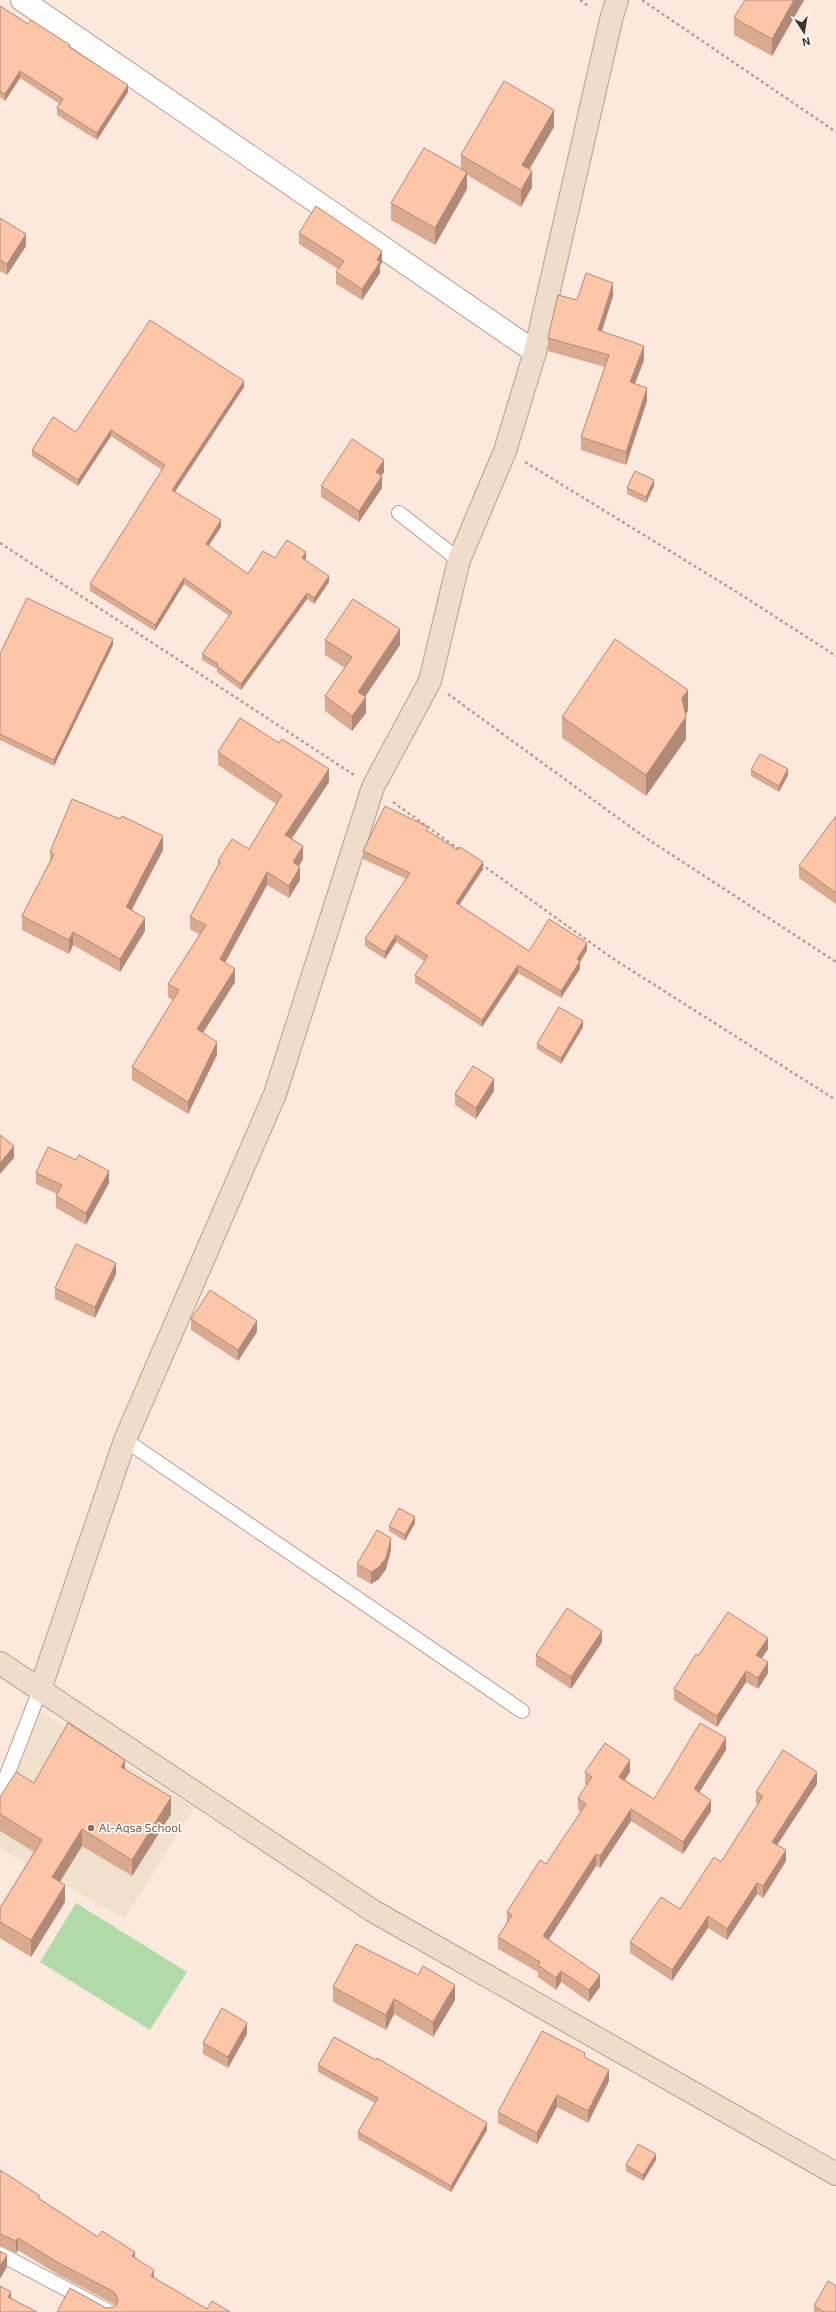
<svg xmlns="http://www.w3.org/2000/svg" width="836" height="2312" font-family="'Exo 2',sans-serif">
<rect width="100%" height="100%" fill="#fde8dd"/>
<!-- education -->
<polygon fill="#efe1cd" points="42,1712 194,1808 124,1919 0,1848 0,1795"/>
<!-- green -->
<polygon fill="#b0dba8" points="76,1903 187,1972 150,2030 40,1962"/>
<g fill="none" stroke-linecap="round" stroke-linejoin="round">
<defs>
<g id="lane">
<polyline points="399,513 459,560"/>
<polyline points="125,1440 522,1711"/>
<polyline points="0,1793 40,1690"/>
<polyline points="0,2254 110,2312"/>
</g>
<polyline id="street" points="22,0 535,352"/>
<g id="secondary">
<polyline points="0,1663 373,1911 836,2174"/>
<polyline points="40,1690 125,1440 275,1094 373,787 430,681 459,560 505,451 535,352 611,20 617,0"/>
</g>
</defs>
<!-- lane casing -->
<use href="#lane" stroke="#b39f95" stroke-width="16"/>
<!-- street casing -->
<use href="#street" stroke="#b39f95" stroke-width="24"/>
<!-- secondary casing -->
<use href="#secondary" stroke="#b39f95" stroke-width="24"/>
<!-- path -->
<g stroke="#b0a198" stroke-width="2.5" stroke-dasharray="3 3" stroke-linecap="butt">
<polyline points="580,0 590,7"/>
<polyline points="642,0 836,132"/>
<polyline points="525,462 740,594 836,656"/>
<polyline points="0,543 354,775"/>
<polyline points="448,694 640,834 836,962"/>
<polyline points="393,802 460,850"/>
<polyline points="481,864 612,958 836,1100"/>
</g>
<!-- lane -->
<use href="#lane" stroke="#fff" stroke-width="14"/>
<!-- street -->
<use href="#street" stroke="#fff" stroke-width="22"/>
<!-- secondary -->
<use href="#secondary" stroke="#f0dcca" stroke-width="22"/>
</g>
<!-- wall -->
<g fill="#d9a990">
<polygon points="804,0 772,56 734,35 734,18"/>
<polygon points="0,6 28,24 70,48 128,92 97,140 57,115 57,108 60,104 20,78 5,101 0,97"/>
<polygon points="554,127 529,169 532,187 521,207 467,175 467,189 435,245 391,220 391,203 461,169 461,155"/>
<polygon points="0,218 26,246 7,275 0,271"/>
<polygon points="299,233 382,262 380,266 380,273 362,300 336,284 336,272 338,269 299,244"/>
<polygon points="613,296 602,331 644,360 635,384 647,401 626,465 581,450 581,437 605,367 548,351 548,338 577,300"/>
<polygon points="244,387 175,492 221,527 208,546 248,574 275,558 306,558 305,560 329,582 314,604 307,599 241,690 217,672 217,669 202,660 202,654 229,616 184,584 155,631 90,591 90,584 162,470 111,436 78,486 32,456 32,450 76,432"/>
<polygon points="384,472 381,476 382,488 359,522 321,497 321,486"/>
<polygon points="654,486 646,503 627,494 627,488"/>
<polygon points="325,640 400,645 365,697 366,713 352,731 325,711 325,696 345,668 325,655"/>
<polygon points="113,645 54,766 0,740 0,654"/>
<polygon points="688,711 685,715 686,739 646,796 562,738 562,717"/>
<polygon points="218,752 329,782 292,839 303,859 299,866 300,880 289,898 267,885 225,963 235,982 203,1033 217,1055 188,1114 132,1080 132,1067 173,1000 168,997 168,984 200,935 190,929 190,917 218,866 218,861 249,849 276,804 218,765"/>
<polygon points="751,770 788,775 779,792 751,776"/>
<polygon points="836,816 836,904 799,878 799,866"/>
<polygon points="428,831 483,869 459,905 529,951 587,950 580,962 580,969 561,998 518,973 482,1027 415,983 415,975 424,961 396,942 385,959 365,946 365,939 406,879 363,859 363,851"/>
<polygon points="163,850 132,910 145,931 120,972 73,945 69,954 22,930 22,916 50,861 50,852"/>
<polygon points="583,1027 561,1064 537,1049 537,1044"/>
<polygon points="494,1091 476,1119 455,1105 455,1094"/>
<polygon points="36,1173 109,1183 86,1225 56,1208 56,1196 57,1194 36,1184"/>
<polygon points="116,1274 95,1318 55,1299 55,1288"/>
<polygon points="191,1319 257,1332 238,1361 191,1330"/>
<polygon points="415,1523 405,1541 389,1531 389,1526"/>
<polygon points="391,1550 386,1569 379,1579 371,1584 357,1576 357,1564"/>
<polygon points="602,1642 571,1689 536,1666 536,1655"/>
<polygon points="768,1649 762,1658 768,1673 758,1689 746,1682 717,1727 674,1700 674,1689 698,1656"/>
<polygon points="726,1750 699,1792 711,1811 683,1854 631,1821 600,1868 596,1866 549,1939 600,1987 589,2002 561,1982 556,1990 538,1977 538,1972 498,1949 498,1937 507,1923 507,1912 546,1864 581,1812 578,1810 578,1798 587,1785 585,1784 585,1772 630,1772 625,1780 654,1799"/>
<polygon points="125,1770 171,1814 132,1876 82,1846 60,1882 65,1902 31,1957 0,1938 0,1908 34,1852 0,1831 0,1797 34,1783"/>
<polygon points="817,1784 777,1845 786,1861 763,1898 757,1894 727,1940 708,1928 672,1981 630,1953 630,1942 680,1909 721,1862 758,1804 756,1803 756,1792"/>
<polygon points="418,1975 455,2000 433,2037 394,2014 386,2030 333,2002 333,1987"/>
<polygon points="247,2034 228,2068 203,2054 203,2043"/>
<polygon points="585,2058 609,2081 588,2123 557,2107 537,2144 498,2123 498,2112"/>
<polygon points="318,2065 487,2130 451,2192 358,2139 358,2132 375,2103 318,2072"/>
<polygon points="656,2160 643,2181 626,2171 626,2165"/>
<polygon points="0,2170 40,2199 98,2237 135,2258 154,2278 207,2309 106,2308 114,2307 115,2306 114,2304 57,2274 18,2250 16,2253 0,2246"/>
<polygon points="814,2306 836,2312 814,2312"/>
</g>
<!-- shaded-wall -->
<g fill="#b08a76">
<polygon points="794,0 804,0 772,56 772,39"/>
<polygon points="20,71 20,78 5,101 5,94"/>
<polygon points="128,85 128,92 97,140 97,133"/>
<polygon points="554,110 554,127 522,182 522,165"/>
<polygon points="532,171 532,187 521,207 521,190"/>
<polygon points="467,172 467,189 435,245 435,228"/>
<polygon points="26,234 26,246 7,275 7,264"/>
<polygon points="382,251 382,262 380,266 380,273 362,300 362,289 377,260"/>
<polygon points="613,283 613,296 598,343 598,330"/>
<polygon points="644,346 644,360 630,396 630,382"/>
<polygon points="244,381 244,387 172,496 172,490"/>
<polygon points="647,388 647,401 626,465 626,452"/>
<polygon points="111,430 111,436 78,486 78,480"/>
<polygon points="384,460 384,472 376,484 376,472"/>
<polygon points="382,476 382,488 359,522 359,511"/>
<polygon points="654,480 654,486 646,503 646,497"/>
<polygon points="221,520 221,527 206,550 206,544"/>
<polygon points="306,552 306,558 302,565 302,558"/>
<polygon points="329,576 329,582 314,604 314,598"/>
<polygon points="184,578 184,584 155,631 155,625"/>
<polygon points="307,593 307,599 241,690 241,684"/>
<polygon points="400,629 400,645 358,707 358,692"/>
<polygon points="113,639 113,645 54,766 54,760"/>
<polygon points="688,690 688,711 682,720 682,698"/>
<polygon points="366,697 366,713 352,731 352,716"/>
<polygon points="686,717 686,739 646,796 646,775"/>
<polygon points="329,769 329,782 285,848 285,835"/>
<polygon points="788,769 788,775 779,792 779,786"/>
<polygon points="163,836 163,850 126,920 126,907"/>
<polygon points="303,846 303,859 293,875 293,862"/>
<polygon points="483,862 483,869 456,910 456,903"/>
<polygon points="300,867 300,880 289,898 289,886"/>
<polygon points="267,872 267,885 220,972 220,959"/>
<polygon points="145,918 145,931 120,972 120,959"/>
<polygon points="73,932 73,945 69,954 69,940"/>
<polygon points="396,935 396,942 385,959 385,952"/>
<polygon points="587,943 587,950 580,962 580,969 561,998 561,991 577,959"/>
<polygon points="518,965 518,973 482,1027 482,1020"/>
<polygon points="235,969 235,982 197,1042 197,1029"/>
<polygon points="583,1021 583,1027 561,1064 561,1058"/>
<polygon points="217,1042 217,1055 188,1114 188,1102"/>
<polygon points="494,1079 494,1091 476,1119 476,1108"/>
<polygon points="14,1146 14,1158 0,1174 0,1163"/>
<polygon points="109,1171 109,1183 86,1225 86,1213"/>
<polygon points="116,1263 116,1274 95,1318 95,1307"/>
<polygon points="257,1321 257,1332 238,1361 238,1350"/>
<polygon points="415,1517 415,1523 405,1541 405,1535"/>
<polygon points="391,1538 391,1550 386,1569 379,1579 371,1584 371,1572"/>
<polygon points="602,1631 602,1642 571,1689 571,1677"/>
<polygon points="768,1638 768,1649 756,1666 756,1655"/>
<polygon points="768,1662 768,1673 758,1689 758,1678"/>
<polygon points="746,1671 746,1682 717,1727 717,1716"/>
<polygon points="726,1738 726,1750 694,1801 694,1789"/>
<polygon points="125,1760 125,1776 121,1767"/>
<polygon points="630,1760 630,1772 619,1788 619,1777"/>
<polygon points="817,1772 817,1784 772,1853 772,1842"/>
<polygon points="171,1797 171,1814 132,1876 132,1860"/>
<polygon points="711,1800 711,1811 683,1854 683,1842"/>
<polygon points="631,1809 631,1821 600,1868 600,1856"/>
<polygon points="82,1829 82,1846 52,1894 52,1877"/>
<polygon points="786,1850 786,1861 763,1898 763,1886"/>
<polygon points="596,1854 596,1866 543,1948 543,1936"/>
<polygon points="757,1883 757,1894 727,1940 727,1929"/>
<polygon points="65,1885 65,1902 31,1957 31,1940"/>
<polygon points="708,1916 708,1928 672,1981 672,1970"/>
<polygon points="561,1971 561,1982 556,1990 556,1978"/>
<polygon points="600,1975 600,1987 589,2002 589,1990"/>
<polygon points="455,1985 455,2000 433,2037 433,2022"/>
<polygon points="394,1999 394,2014 386,2030 386,2015"/>
<polygon points="247,2023 247,2034 228,2068 228,2057"/>
<polygon points="609,2070 609,2081 588,2123 588,2111"/>
<polygon points="557,2095 557,2107 537,2144 537,2133"/>
<polygon points="487,2123 487,2130 451,2192 451,2186"/>
<polygon points="656,2154 656,2160 643,2181 643,2175"/>
<polygon points="18,2238 18,2250 16,2253 16,2241"/>
<polygon points="135,2252 135,2264 132,2256"/>
<polygon points="7,2255 7,2267 0,2279 0,2266"/>
<polygon points="154,2270 154,2282 151,2276"/>
<polygon points="11,2292 11,2304 8,2297"/>
</g>
<!-- building -->
<g fill="#fcc5a8" stroke="#b08a76">
<polygon points="745,0 794,0 772,39 734,18"/>
<polygon points="0,6 28,24 31,20 70,45 69,47 128,85 97,133 57,108 63,99 20,71 5,94 0,91"/>
<polygon points="504,81 554,110 522,165 532,171 521,190 461,155"/>
<polygon points="424,148 467,172 435,228 391,203"/>
<polygon points="316,206 382,251 377,260 380,262 362,289 336,272 344,261 299,233"/>
<polygon points="0,218 26,234 7,264 0,260"/>
<polygon points="586,273 613,283 598,330 644,346 630,382 647,388 626,452 581,437 609,355 548,338 558,295 577,300"/>
<polygon points="150,320 244,381 172,490 221,520 206,544 248,574 263,551 275,558 287,540 306,552 302,558 329,576 314,598 307,593 241,684 217,666 218,664 202,654 232,612 184,578 155,625 90,584 165,465 111,430 78,480 32,450 53,417 76,432"/>
<polygon points="352,439 384,460 376,472 382,476 359,511 321,486"/>
<polygon points="635,471 654,480 646,497 627,488"/>
<polygon points="27,598 113,639 54,760 0,734 0,654"/>
<polygon points="353,599 400,629 358,692 366,697 352,716 325,696 352,657 325,640"/>
<polygon points="615,639 688,690 682,698 686,717 646,775 562,717"/>
<polygon points="240,718 279,743 282,739 329,769 285,835 303,846 293,862 300,867 289,886 267,872 220,959 235,969 197,1029 217,1042 188,1102 132,1067 179,990 168,984 206,925 190,917 220,862 218,861 232,839 249,849 282,795 218,752"/>
<polygon points="760,754 788,769 779,786 751,770"/>
<polygon points="72,799 120,819 122,816 163,836 126,907 145,918 120,959 73,932 69,940 22,916 54,854 50,852"/>
<polygon points="385,806 428,827 426,830 458,850 460,847 483,862 456,903 529,951 549,919 587,943 577,959 580,961 561,991 518,965 482,1020 415,975 428,956 396,935 385,952 365,939 410,873 363,851"/>
<polygon points="836,816 836,893 799,866"/>
<polygon points="559,1007 583,1021 561,1058 537,1044"/>
<polygon points="473,1066 494,1079 476,1108 455,1094"/>
<polygon points="0,1135 14,1146 0,1163"/>
<polygon points="48,1147 76,1160 79,1155 109,1171 86,1213 56,1196 62,1185 36,1173"/>
<polygon points="76,1244 116,1263 95,1307 55,1288"/>
<polygon points="210,1290 257,1321 238,1350 191,1319"/>
<polygon points="399,1508 415,1517 405,1535 389,1526"/>
<polygon points="377,1530 391,1538 386,1558 379,1567 371,1572 357,1564"/>
<polygon points="567,1608 602,1631 571,1677 536,1655"/>
<polygon points="728,1612 768,1638 756,1655 768,1662 758,1678 746,1671 717,1716 674,1689 696,1654 698,1656"/>
<polygon points="68,1723 125,1760 121,1767 171,1797 132,1860 82,1829 52,1877 65,1885 31,1940 0,1922 0,1908 42,1840 0,1814 0,1797 16,1772 34,1783"/>
<polygon points="700,1723 726,1738 694,1789 711,1800 683,1842 631,1809 600,1856 596,1854 543,1936 600,1975 589,1990 561,1971 556,1978 538,1965 540,1962 498,1937 512,1915 507,1912 540,1860 546,1864 586,1804 578,1798 592,1777 585,1772 605,1743 630,1760 619,1777 654,1799"/>
<polygon points="783,1750 817,1772 772,1842 786,1850 763,1886 757,1883 727,1929 708,1916 672,1970 630,1942 661,1897 680,1909 714,1857 721,1862 763,1796 756,1792"/>
<polygon points="356,1944 418,1975 423,1966 455,1985 433,2022 394,1999 386,2015 333,1987"/>
<polygon points="222,2008 247,2023 228,2057 203,2043"/>
<polygon points="542,2031 585,2053 584,2057 609,2070 588,2111 557,2095 537,2133 498,2112"/>
<polygon points="334,2037 376,2060 377,2058 487,2123 451,2186 358,2132 378,2098 318,2065"/>
<polygon points="638,2144 656,2154 643,2175 626,2165"/>
<polygon points="0,2170 40,2196 38,2198 98,2237 102,2231 135,2252 132,2256 154,2270 151,2276 207,2309 212,2301 230,2312 57,2312 70,2288 106,2308 114,2307 117,2304 118,2299 114,2292 57,2262 18,2238 16,2241 0,2234"/>
<polygon points="0,2251 7,2255 0,2266"/>
<polygon points="828,2281 836,2286 836,2312 824,2312 814,2306"/>
<polygon points="0,2286 11,2292 8,2297 37,2312 0,2312"/>
</g>
<!-- markers -->
<circle fill="#8d6e63" stroke="#fdf9f7" stroke-width="1.5" cx="91" cy="1828" r="4"/>
<g text-anchor="middle" stroke-width="3.5" stroke-linejoin="round" paint-order="stroke">
<!-- education labels -->
<g font-size="12" fill="#785e54" stroke="#fdf9f7" text-anchor="start">
<text x="99" y="1832">Al-Aqsa School</text>
</g>
</g>
<!-- north arrow -->
<g transform="translate(804 32) rotate(168)" stroke="#fdf9f7" stroke-width="3" paint-order="stroke">
<path d="M0-3L7 15L0 10L-7 15Z" fill="#3c3430"/>
<text y="-6" font-size="11" font-weight="bold" text-anchor="middle" fill="#3c3430">N</text>
</g>
</svg>
